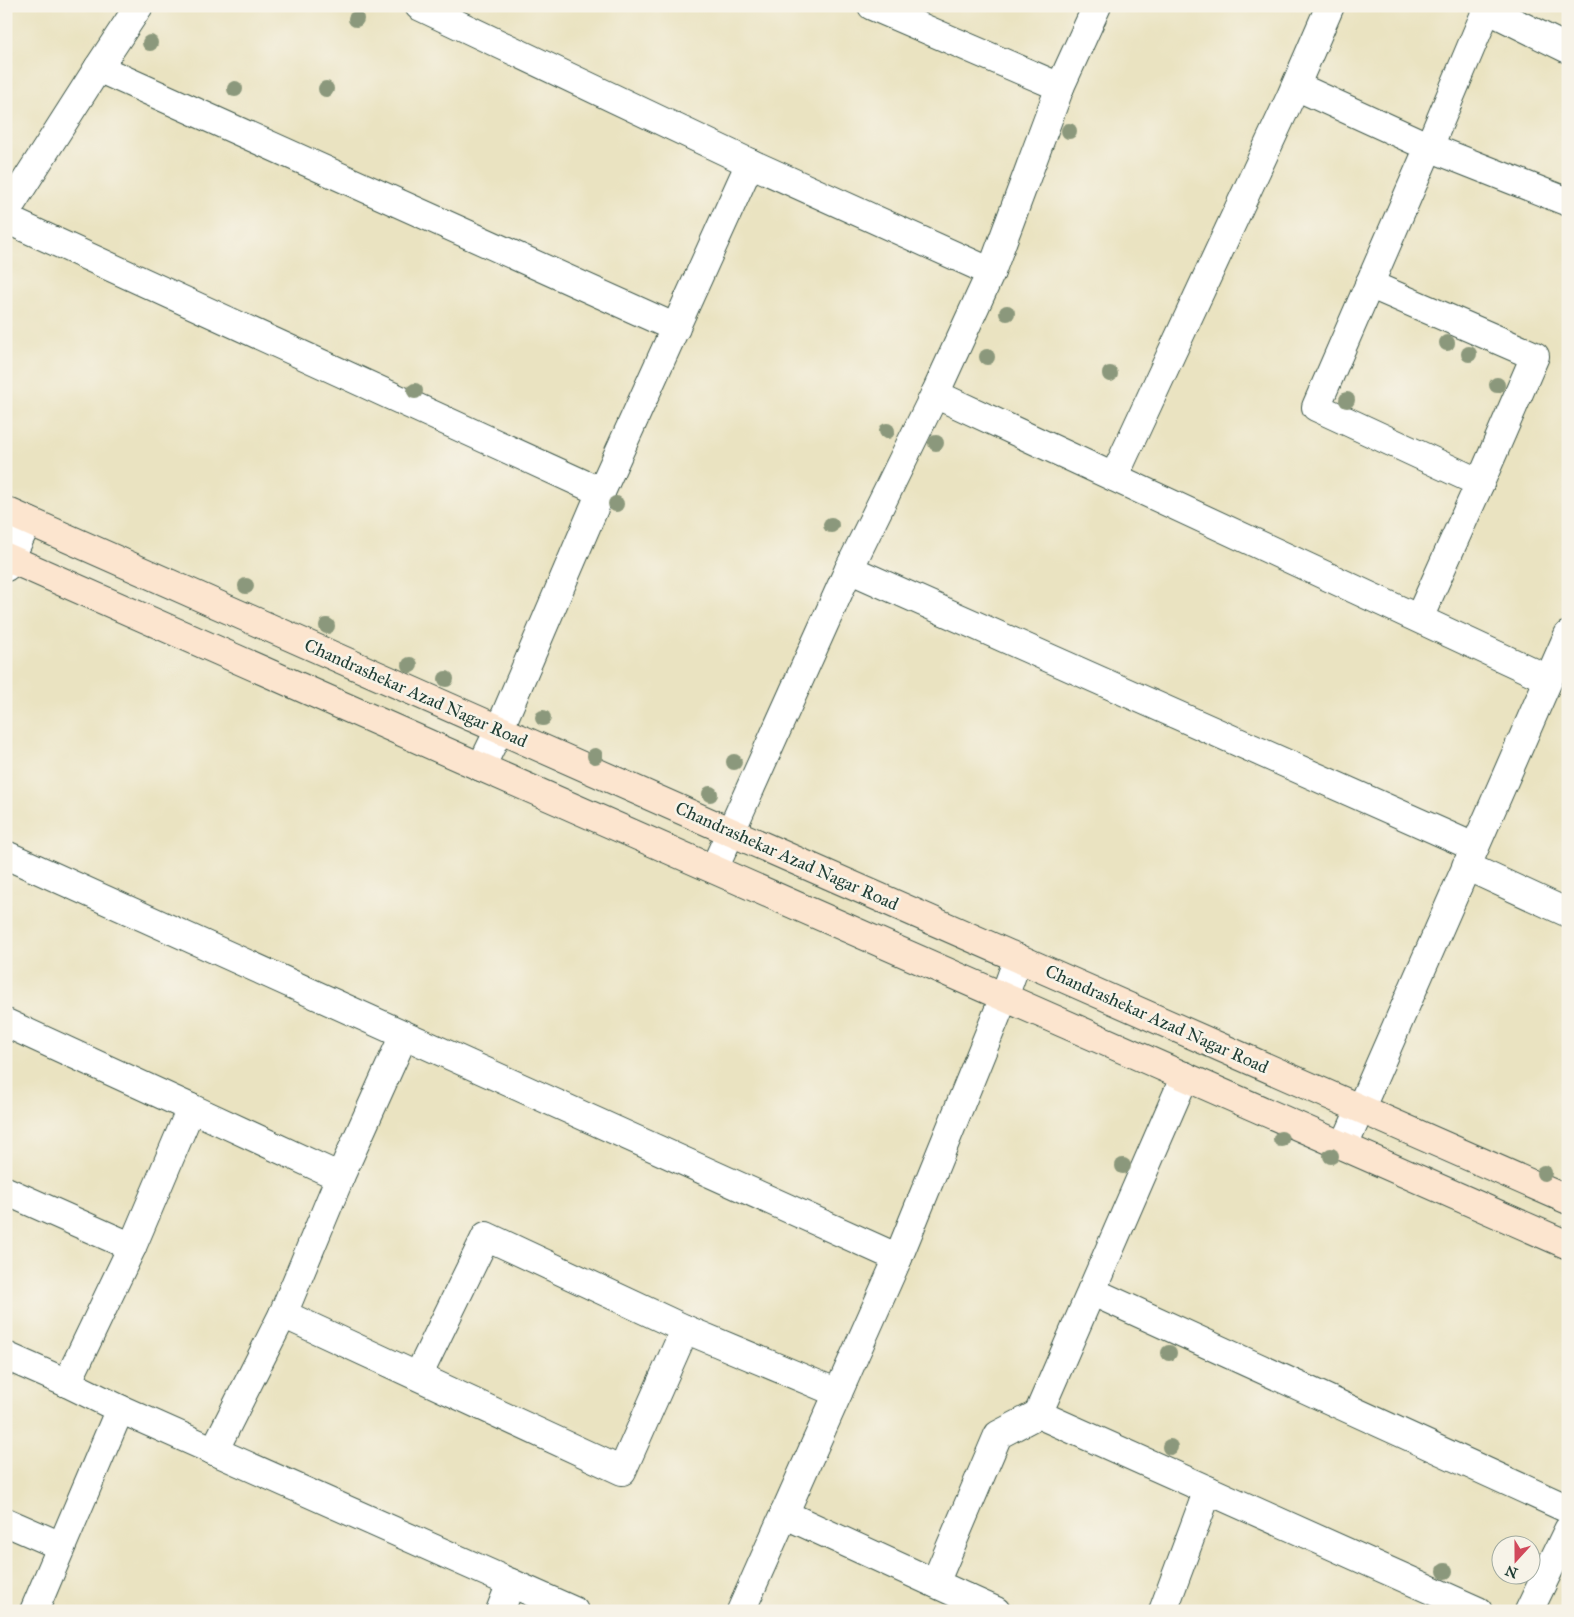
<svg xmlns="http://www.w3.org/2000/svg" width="1574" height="1617" font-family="'IM FELL Great Primer',serif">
<rect width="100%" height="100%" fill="#f7f3e8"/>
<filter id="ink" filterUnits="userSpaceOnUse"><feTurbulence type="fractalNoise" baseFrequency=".02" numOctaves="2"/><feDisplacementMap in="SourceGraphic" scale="10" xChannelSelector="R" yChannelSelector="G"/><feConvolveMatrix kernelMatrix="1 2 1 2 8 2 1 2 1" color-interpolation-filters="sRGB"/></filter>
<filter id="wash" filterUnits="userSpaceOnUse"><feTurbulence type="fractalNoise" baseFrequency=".0096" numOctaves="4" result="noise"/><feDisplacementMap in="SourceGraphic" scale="20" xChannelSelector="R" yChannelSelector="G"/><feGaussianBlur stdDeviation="1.12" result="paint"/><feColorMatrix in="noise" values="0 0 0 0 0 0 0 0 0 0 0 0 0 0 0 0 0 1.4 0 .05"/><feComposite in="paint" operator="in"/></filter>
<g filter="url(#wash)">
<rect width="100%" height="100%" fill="#eae3c1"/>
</g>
<g filter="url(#ink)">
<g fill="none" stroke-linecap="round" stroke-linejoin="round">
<defs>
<g id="street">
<polyline points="419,6 750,163 991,272"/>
<polyline points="872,6 1060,87"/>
<polyline points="1489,6 1487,9 1568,49"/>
<polyline points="98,68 139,6"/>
<polyline points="1296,86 1429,147 1568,202"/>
<polyline points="6,212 98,68 676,328"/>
<polyline points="6,219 601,492"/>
<polyline points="1369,284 1535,356 1480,483"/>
<polyline points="935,394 1548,679"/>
<polyline points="1114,477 1291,96 1330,6"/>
<polyline points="6,567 28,521"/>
<polyline points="849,569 1474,847"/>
<polyline points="1419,618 1480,483 1316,407 1429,147 1487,9"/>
<polyline points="481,767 499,730 601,492 750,163"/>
<polyline points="6,855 898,1258"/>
<polyline points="1466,866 1568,913"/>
<polyline points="714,869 849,569 935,394 991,272 1060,87 1097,6"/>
<polyline points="6,1023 191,1108"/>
<polyline points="404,1035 340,1177 283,1314 622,1471 685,1329 838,1393"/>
<polyline points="1185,1076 1038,1414 1478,1611"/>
<polyline points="1344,1146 1568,635"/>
<polyline points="6,1191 132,1247 191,1108 340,1177"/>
<polyline points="1091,1291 1568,1509"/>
<polyline points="6,1356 67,1383 120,1409 34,1611"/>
<polyline points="418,1376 486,1236 685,1329"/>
<polyline points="67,1383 132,1247"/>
<polyline points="120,1409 574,1611"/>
<polyline points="214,1451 283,1314"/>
<polyline points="784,1514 967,1598 962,1611"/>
<polyline points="6,1522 61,1546"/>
<polyline points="935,1583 998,1435 1038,1414"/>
<polyline points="967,1598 996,1611"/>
<polyline points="500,1611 511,1583"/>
<polyline points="741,1611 898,1258 1004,997 1018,958"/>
<polyline points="1163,1611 1208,1490"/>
<polyline points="1529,1611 1568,1530"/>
</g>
<g id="secondary">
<polyline points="6,511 731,832 1568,1200"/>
<polyline points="6,557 481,767 1568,1245"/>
</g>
</defs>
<!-- street casing -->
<use href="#street" stroke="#3d5649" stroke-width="30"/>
<!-- secondary casing -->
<use href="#secondary" stroke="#3d5649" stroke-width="30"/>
<!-- street -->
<use href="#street" stroke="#fff" stroke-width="28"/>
<!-- secondary -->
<use href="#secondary" stroke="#fce5cf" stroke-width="28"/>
</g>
<!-- trees -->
<g fill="#8b987b">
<circle cx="356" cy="19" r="8"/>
<circle cx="150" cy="43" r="8"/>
<circle cx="235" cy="89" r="8"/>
<circle cx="326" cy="89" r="8"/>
<circle cx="1069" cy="131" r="8"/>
<circle cx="1007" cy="313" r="8"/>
<circle cx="1447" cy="343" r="8"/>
<circle cx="1469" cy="354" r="8"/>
<circle cx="987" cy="357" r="8"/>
<circle cx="1110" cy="374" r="8"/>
<circle cx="1497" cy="385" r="8"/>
<circle cx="415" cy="391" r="8"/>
<circle cx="1347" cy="400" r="8"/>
<circle cx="887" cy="431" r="8"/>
<circle cx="936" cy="443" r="8"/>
<circle cx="616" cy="504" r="8"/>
<circle cx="831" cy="525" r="8"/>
<circle cx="246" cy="586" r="8"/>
<circle cx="327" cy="626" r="8"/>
<circle cx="410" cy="665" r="8"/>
<circle cx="446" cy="679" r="8"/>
<circle cx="543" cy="718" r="8"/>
<circle cx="595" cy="756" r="8"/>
<circle cx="734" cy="762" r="8"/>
<circle cx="710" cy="794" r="8"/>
<circle cx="1281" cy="1139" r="8"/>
<circle cx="1331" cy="1156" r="8"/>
<circle cx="1123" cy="1166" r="8"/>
<circle cx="1544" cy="1173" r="8"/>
<circle cx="1169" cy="1353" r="8"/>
<circle cx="1170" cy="1447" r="8"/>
<circle cx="1445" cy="1571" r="8"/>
</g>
</g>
<g text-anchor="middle" stroke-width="5" stroke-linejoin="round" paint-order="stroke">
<!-- street labels -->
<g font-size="18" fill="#1f3d34" stroke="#f7f3e8">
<text transform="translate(416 693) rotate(24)" y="6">Chandrashekar Azad Nagar Road</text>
<text transform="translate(787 856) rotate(24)" y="6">Chandrashekar Azad Nagar Road</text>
<text transform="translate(1157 1019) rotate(24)" y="6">Chandrashekar Azad Nagar Road</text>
</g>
</g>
<!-- margin -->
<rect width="1574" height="1617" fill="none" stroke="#f7f3e8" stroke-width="25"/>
<!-- north arrow -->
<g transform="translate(1516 1560) rotate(201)"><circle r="24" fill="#f7f3e8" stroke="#a1aaa0"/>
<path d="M0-4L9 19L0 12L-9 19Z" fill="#d1495b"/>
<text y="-8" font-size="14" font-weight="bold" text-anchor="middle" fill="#1f3d34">N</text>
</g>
</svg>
